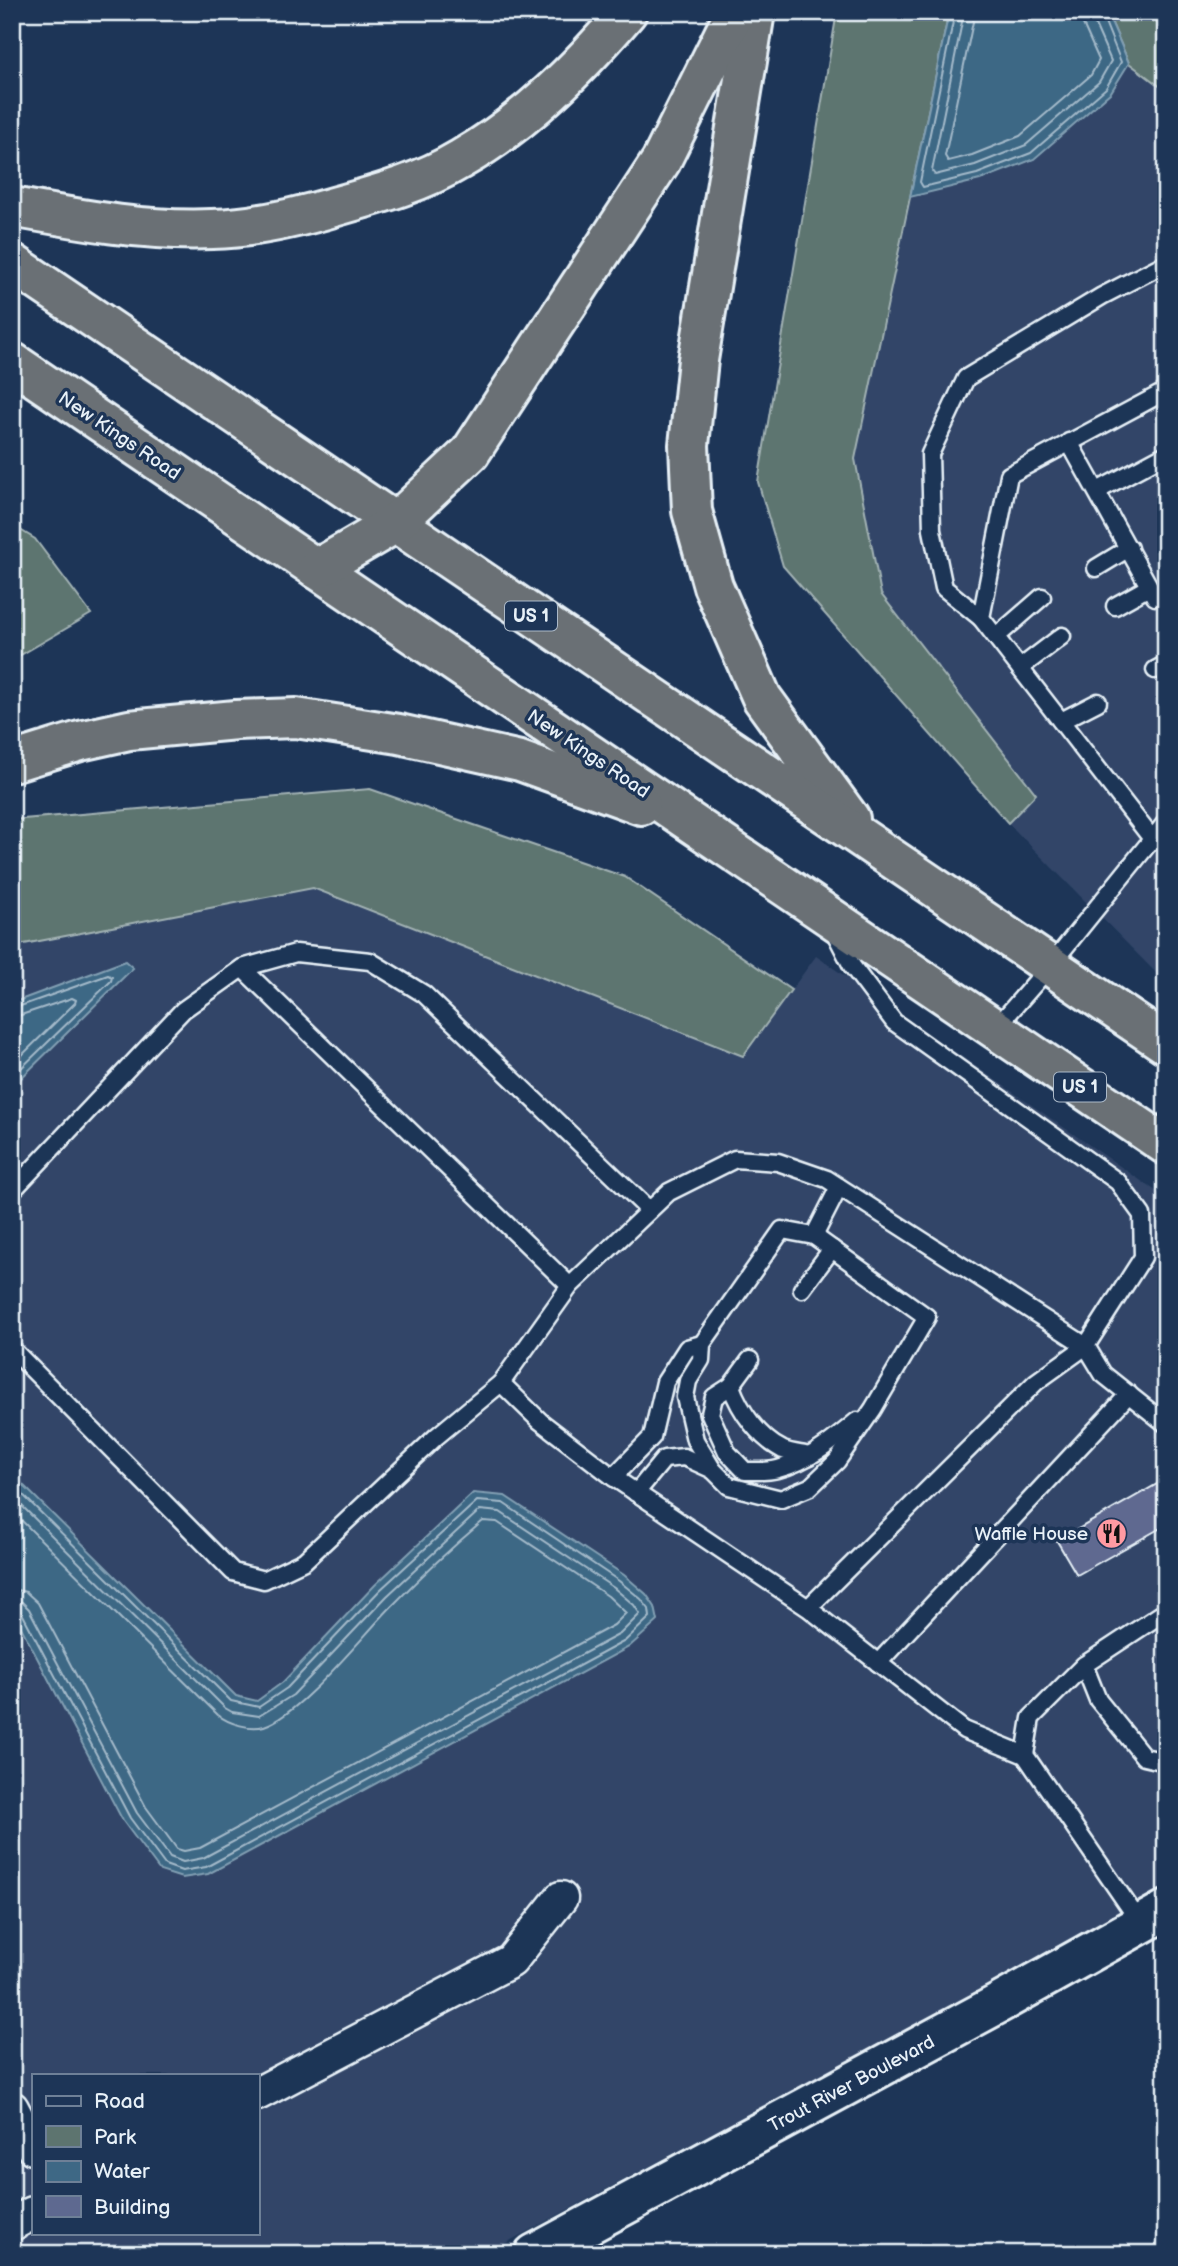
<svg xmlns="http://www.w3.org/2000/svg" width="1178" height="2266" font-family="'Balsamiq Sans',sans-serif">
<rect width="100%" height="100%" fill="#1d3557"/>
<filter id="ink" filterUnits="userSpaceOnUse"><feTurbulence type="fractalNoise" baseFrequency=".0143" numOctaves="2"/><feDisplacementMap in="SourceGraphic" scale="14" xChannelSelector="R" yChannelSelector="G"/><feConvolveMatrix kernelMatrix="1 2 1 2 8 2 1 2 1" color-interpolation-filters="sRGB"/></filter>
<g filter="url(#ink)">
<!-- built -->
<g fill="#304568" fill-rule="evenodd">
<polygon points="1129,63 1166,91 1166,983 1008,823 1035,794 880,594 855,459 910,197 980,180 1034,159 1111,92"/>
<path d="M313,888L743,1056L816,956L1166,1198V1891L485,2254H12V951L19,945ZM33,2075H257V2233H33Z"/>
</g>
<!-- green -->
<g fill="#5d746f" stroke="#a2b2b4" stroke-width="2">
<polygon points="837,12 949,12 855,459 881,594 1036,794 1008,823 783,566 758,482"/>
<polygon points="1107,12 1166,12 1166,91 1129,63"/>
<polygon points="12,525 35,539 91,614 12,660"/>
<polygon points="370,789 625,877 791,990 743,1056 313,888 19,945 12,951 12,820"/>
</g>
<!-- water -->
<g fill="#3e6885" stroke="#829fb3" stroke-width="2">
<polygon points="949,12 1107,12 1129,63 1111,92 1034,159 980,180 910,197"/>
<polygon points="125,961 133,968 12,1087 12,1003"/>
<polygon points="12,1474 236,1696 257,1701 283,1682 375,1585 473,1493 505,1496 624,1575 646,1594 655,1607 658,1621 629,1647 208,1874 182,1878 160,1871 123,1821 12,1610"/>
</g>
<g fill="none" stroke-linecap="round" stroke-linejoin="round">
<!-- shore -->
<g stroke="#a4baca" stroke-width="2">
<polyline points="955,12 920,182 923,187 977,174 1031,153 1106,88 1121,62 1101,12"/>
<polyline points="964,12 932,171 935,175 975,165 1026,145 1099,82 1111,61 1093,20 1092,12"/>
<polyline points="975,12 945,156 948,161 972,155 1020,136 1091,75 1099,60 1083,24 1082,12"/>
<polyline points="12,1009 108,975 112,977 111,981 12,1077"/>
<polyline points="12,1018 72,998 76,1000 75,1003 12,1065"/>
<polyline points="12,1484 231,1701 259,1707 287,1688 380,1590 477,1501 503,1503 619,1581 641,1599 649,1609 650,1617 625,1641 206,1867 182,1871 165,1865 130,1818 22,1613 12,1609"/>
<polyline points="12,1496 225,1708 232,1712 259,1716 293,1695 387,1596 480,1510 500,1512 614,1588 634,1605 640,1614 620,1634 203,1858 183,1862 170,1857 137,1813 29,1609 22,1602 12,1600"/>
<path d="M12,1511L218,1715C229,1724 251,1730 264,1726C299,1716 365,1633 393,1605C421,1576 452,1547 483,1521L497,1522L608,1596L626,1613L614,1625L200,1848L184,1851L177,1849L146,1807L38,1603L26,1592L12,1589"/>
</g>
</g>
<!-- building -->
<polygon fill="#5e6990" stroke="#e8f1f8" stroke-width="2" points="1166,1479 1166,1525 1077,1575 1057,1541"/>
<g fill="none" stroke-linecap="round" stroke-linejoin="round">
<defs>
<g id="lane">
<polyline points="1166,391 1009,475 981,618 1153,840 1166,841"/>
<polyline points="1069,442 1155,597"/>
<polyline points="1097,491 1166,454"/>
<polyline points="1096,568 1129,548"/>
<polyline points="1115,606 1149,587"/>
<polyline points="981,618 944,588 932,530 930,454 966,378 1102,296 1166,263"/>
<polyline points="996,637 1042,597"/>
<polyline points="1020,668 1062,636"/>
<polyline points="1155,670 1166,664"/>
<polyline points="1061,721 1098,702"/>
<polyline points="834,931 852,966 894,1022 1118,1182 1142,1215 1143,1257 1086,1346 1103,1374 1166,1424"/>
<polyline points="242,968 570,1286"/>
<polyline points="995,1029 1049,967 1166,822"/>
<polyline points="12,1191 183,1010 242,968 296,953 370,961 424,994 649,1210"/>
<polygon points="782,1230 814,1236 927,1317 873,1409 837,1461 810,1487 781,1499 729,1486 713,1470 695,1440 685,1397 688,1381 701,1360 702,1344"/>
<polyline points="814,1236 839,1187"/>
<polyline points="802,1289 832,1249"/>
<polyline points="12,1349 233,1572 264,1580 304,1561 437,1436 501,1383"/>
<path d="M750,1360L731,1386L714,1397L710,1414L727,1452L745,1471C755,1471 768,1472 778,1469C809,1461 833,1441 857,1421"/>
<path d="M731,1386C740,1411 759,1438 783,1450C791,1453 802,1454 810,1456"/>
<polyline points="613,1477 652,1437 665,1382 687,1348 702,1344"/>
<polyline points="636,1493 664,1459 684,1457 713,1470"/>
<polyline points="808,1608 1036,1382 1086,1346 827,1179 778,1162 735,1159 669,1192 570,1286 501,1383 540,1421 613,1477 808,1608 964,1730 1025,1755"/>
<polyline points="878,1663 1129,1394"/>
<polyline points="1084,1665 1098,1700 1144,1757 1166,1762"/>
<polyline points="1141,1924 1025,1755 1031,1718 1084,1665 1166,1611"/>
</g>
<g id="street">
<polyline points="257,2094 511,1961 561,1898"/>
<polyline points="12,2108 33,2148"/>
<polyline points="12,2224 33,2213"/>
</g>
<polyline id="secondary" points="534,2254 996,2005 1166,1910"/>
<g id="highway">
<polyline points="755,12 698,360 689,445 692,511 713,586 762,698 850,819"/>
<path d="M12,207C79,219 145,232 212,229C255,228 297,218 337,206C380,194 423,182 461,159C526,122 579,68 627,12"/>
<polyline points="12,263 1166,1044"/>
<polyline points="12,362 1166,1145"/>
<polyline points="317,569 394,524 470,453 661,161 735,12"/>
<polyline points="12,762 80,741 129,730 236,720 296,718 399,734 520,761 641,805"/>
</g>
</defs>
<!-- lane casing -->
<use href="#lane" stroke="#e8f1f8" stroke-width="21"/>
<!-- street casing -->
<use href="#street" stroke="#e8f1f8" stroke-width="37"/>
<!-- secondary casing -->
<use href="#secondary" stroke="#e8f1f8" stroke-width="44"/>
<!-- highway casing -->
<use href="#highway" stroke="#e8f1f8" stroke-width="44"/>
<!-- lane -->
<use href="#lane" stroke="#1d3557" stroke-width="16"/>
<!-- street -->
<use href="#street" stroke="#1d3557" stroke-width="32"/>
<!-- secondary -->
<use href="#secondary" stroke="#1d3557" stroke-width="38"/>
<!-- highway -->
<use href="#highway" stroke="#6a7074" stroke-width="38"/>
</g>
</g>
<!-- icons -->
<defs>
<symbol id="restaurant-disc" viewBox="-11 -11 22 22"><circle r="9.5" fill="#ff9aa2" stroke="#1d3557"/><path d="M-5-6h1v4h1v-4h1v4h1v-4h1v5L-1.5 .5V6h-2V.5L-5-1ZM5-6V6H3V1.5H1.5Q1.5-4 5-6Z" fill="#111"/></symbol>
</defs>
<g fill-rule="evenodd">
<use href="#restaurant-disc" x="1094" y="1516" width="35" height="35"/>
</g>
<g text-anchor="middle" stroke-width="7" stroke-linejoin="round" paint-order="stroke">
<!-- shield labels -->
<g fill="#1d3557" stroke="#abb9c8" stroke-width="2">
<rect x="505" y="601.5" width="52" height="29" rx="5"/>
<rect x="1054" y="1072.5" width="52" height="29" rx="5"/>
</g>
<g font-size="18" font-weight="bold" fill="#e8f1f8">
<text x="531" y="622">US 1</text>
<text x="1080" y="1093">US 1</text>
</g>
<!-- street labels -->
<g font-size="19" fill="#e8f1f8" stroke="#1d3557">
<text transform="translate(120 435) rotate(34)" y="7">New Kings Road</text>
<text transform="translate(589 753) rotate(34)" y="7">New Kings Road</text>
<text transform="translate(851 2083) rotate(-28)" y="7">Trout River Boulevard</text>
</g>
<!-- poi labels -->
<g font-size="19" fill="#e8f1f8" stroke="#1d3557" text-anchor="end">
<text x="1088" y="1540">Waffle House</text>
</g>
</g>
<!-- margin -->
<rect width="1178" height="2266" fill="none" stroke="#1d3557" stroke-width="42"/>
<rect x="21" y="21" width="1136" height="2224" fill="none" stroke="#e8f1f8" stroke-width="2.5" filter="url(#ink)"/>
<!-- legend -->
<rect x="32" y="2074" width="228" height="161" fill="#1d3557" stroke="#6e8097" stroke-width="2"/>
<rect x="46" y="2096" width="35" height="10" fill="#1d3557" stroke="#6e8097" stroke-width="2"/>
<text x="94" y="2108" font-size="21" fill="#e8f1f8">Road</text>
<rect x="46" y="2126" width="35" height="21" fill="#5d746f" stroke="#6e8097" stroke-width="2"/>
<text x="94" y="2144" font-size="21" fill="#e8f1f8">Park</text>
<rect x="46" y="2161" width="35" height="21" fill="#3e6885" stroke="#6e8097" stroke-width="2"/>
<text x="94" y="2178" font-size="21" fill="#e8f1f8">Water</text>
<rect x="46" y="2196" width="35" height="21" fill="#5e6990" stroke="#6e8097" stroke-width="2"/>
<text x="94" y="2214" font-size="21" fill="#e8f1f8">Building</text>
</svg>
